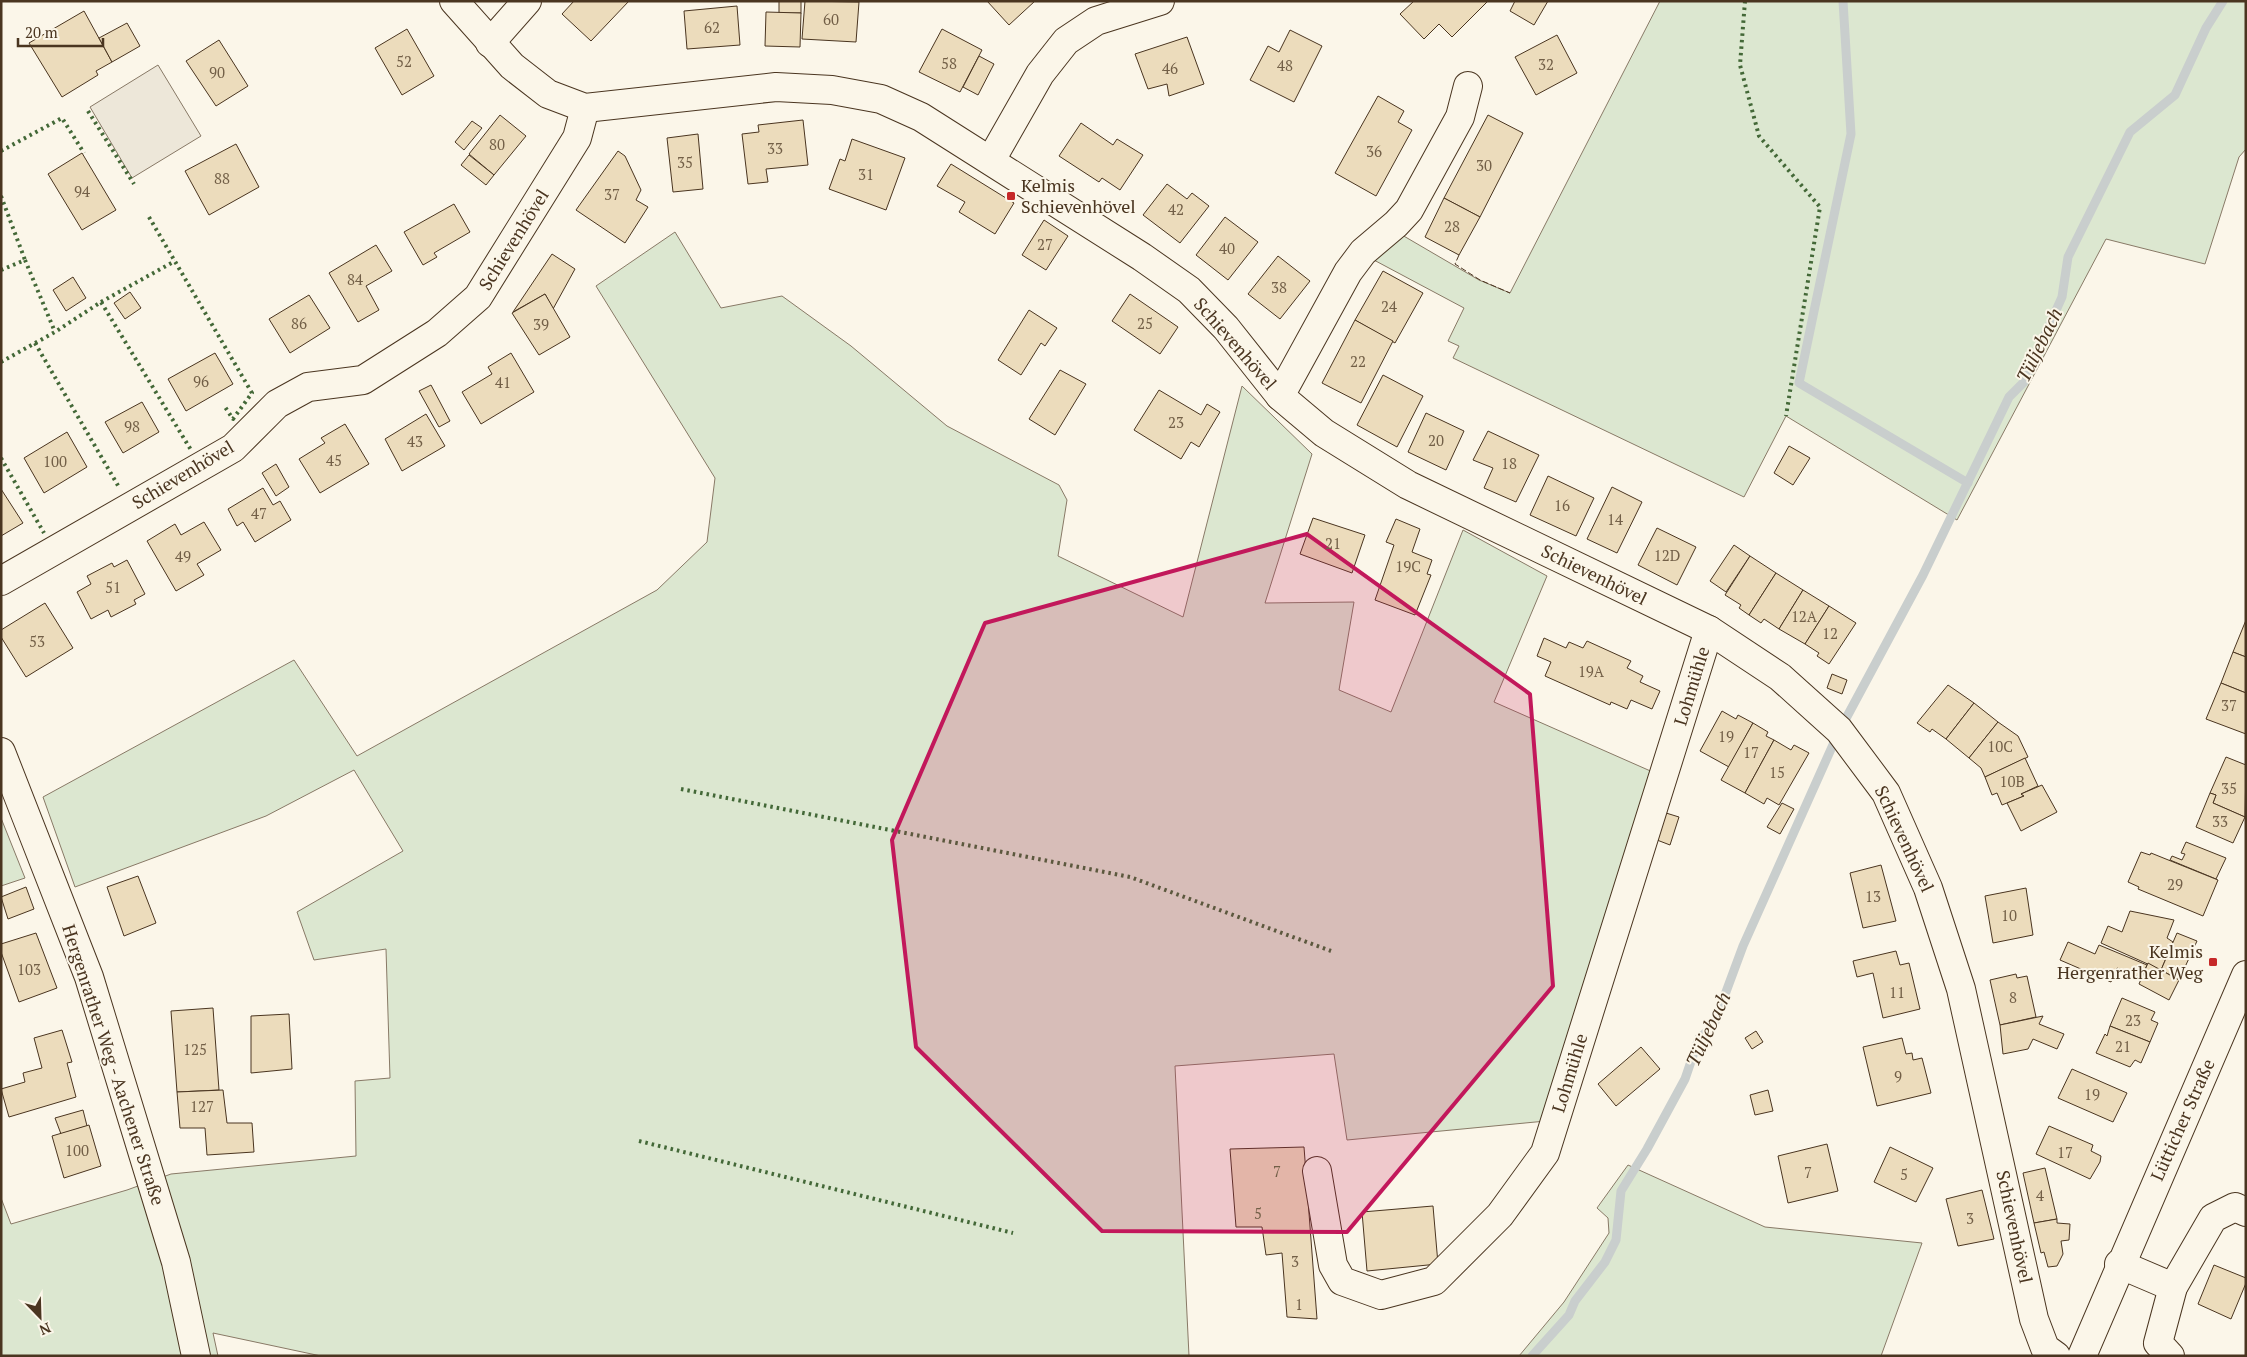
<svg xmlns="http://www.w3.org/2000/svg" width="2247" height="1357" font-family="'PT Serif',serif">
<rect width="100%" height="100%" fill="#fbf6e9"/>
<!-- green -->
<g fill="#dce7d0" stroke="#887966">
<polygon points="1660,1 2246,1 2246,149 2239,157 2205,264 2106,239 1957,520 1786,416 1744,497 1453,358 1459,346 1448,341 1464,308 1372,259 1402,235 1479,280 1510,293"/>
<polygon points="675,232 721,308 782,296 851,346 947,426 1059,485 1067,500 1058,556 1183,617 1242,386 1312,454 1265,603 1354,602 1339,690 1391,712 1463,530 1547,576 1494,702 1655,773 1546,1121 1347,1140 1334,1054 1175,1066 1189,1356 321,1356 213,1333 218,1356 1,1356 1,1198 11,1224 127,1190 171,1174 356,1156 355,1081 390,1078 386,949 314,960 297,912 403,851 354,770 266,816 75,887 43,797 294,660 357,756 657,590 707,542 715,478 596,286"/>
<polygon points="1,818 25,878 1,886"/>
<polygon points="1628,1165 1765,1227 1922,1243 1881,1356 1519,1356 1564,1302 1609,1233 1608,1218 1597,1208"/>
</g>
<!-- parking -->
<polygon fill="#ede7d9" stroke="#887966" points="158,65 201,136 132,178 90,107"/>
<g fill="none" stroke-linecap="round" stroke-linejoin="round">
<!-- stream -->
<g stroke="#c9cecd" stroke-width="9">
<polyline points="1843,1 1851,134 1799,383 1968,483"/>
<polyline points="1843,724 1923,575 2009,397 2024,382 2062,297 2068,257 2130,132 2175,95 2206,28 2223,1"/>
<polyline points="1532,1356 1569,1315 1575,1301 1605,1262 1616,1240 1621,1191 1647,1149 1685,1079 1699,1038 1713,1027 1743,946 1836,738"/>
</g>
</g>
<!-- building -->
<g fill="#ecdcbc" stroke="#4a3520">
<polygon points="574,1 629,1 591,41 562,14"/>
<rect x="779" y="1" width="22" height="12"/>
<polygon points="805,1 859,2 856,42 802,39"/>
<polygon points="987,1 1035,1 1009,25"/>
<polygon points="1414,1 1488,1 1452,37 1439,24 1424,39 1400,14"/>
<polygon points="1515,1 1548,1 1534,25 1510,11"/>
<polygon points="737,6 740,45 687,49 684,11"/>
<polygon points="84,11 112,62 96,71 98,75 62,97 29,43"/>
<polygon points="766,12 801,13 800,47 765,46"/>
<polygon points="127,23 140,46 112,62 99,38"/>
<polygon points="407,29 434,76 402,95 375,48"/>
<polygon points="942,29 982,50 960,92 919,72"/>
<polygon points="1290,30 1322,46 1294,102 1250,80 1268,46 1279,52"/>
<polygon points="1557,35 1577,73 1536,95 1515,57"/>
<polygon points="1187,37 1204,84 1169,96 1167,84 1148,89 1135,54"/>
<polygon points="219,40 248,86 216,106 186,61"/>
<polygon points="979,56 994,64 978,95 963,87"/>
<polygon points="1378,96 1404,111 1398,122 1412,130 1376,196 1335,173"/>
<polygon points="500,115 526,136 494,175 469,154"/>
<polygon points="1488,115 1523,133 1480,217 1444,198"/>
<polygon points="803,120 808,165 766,169 768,182 748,184 742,134 759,132 758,125"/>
<polygon points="472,121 482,128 464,150 455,142"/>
<polygon points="1081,123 1113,145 1117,139 1143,155 1120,190 1102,178 1099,182 1059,156"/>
<polygon points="698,134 703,189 673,192 667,138"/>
<polygon points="852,139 905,158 886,210 829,189 840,159 845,161"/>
<polygon points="236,144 259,187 209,215 185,171"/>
<polygon points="618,151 625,156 641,190 636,200 648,207 625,243 576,210"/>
<polygon points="82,153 116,210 82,230 48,174"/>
<polygon points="469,155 494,175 486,185 461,165"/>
<polygon points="951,164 1014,203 995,234 959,212 965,202 937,186"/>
<polygon points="1167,184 1187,199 1192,193 1209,206 1180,243 1143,215"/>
<polygon points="1444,198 1480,217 1459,255 1425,237"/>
<polygon points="454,204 470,232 434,253 437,257 423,265 404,232"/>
<polygon points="1225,217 1258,242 1228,280 1196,255"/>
<polygon points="1044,220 1068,236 1046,270 1022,255"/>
<polygon points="376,245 392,271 366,286 379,310 358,322 329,273"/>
<polygon points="552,254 575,269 553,309 545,294 513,312"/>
<polygon points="1278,256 1310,281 1280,319 1248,294"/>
<polygon points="1383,271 1423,293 1395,343 1355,320"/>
<polygon points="73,277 86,298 66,311 53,290"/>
<polygon points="130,292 141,308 125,319 114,303"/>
<polygon points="545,294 570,337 539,355 512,313"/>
<polygon points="1130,294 1178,327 1160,354 1112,321"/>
<polygon points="309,295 330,328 290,353 269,319"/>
<polygon points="1029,310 1057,328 1045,346 1041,343 1021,375 998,360"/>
<polygon points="1355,320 1393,341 1361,403 1322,383"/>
<polygon points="215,353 233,384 186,411 168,379"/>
<polygon points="511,353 534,392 481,424 462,392 492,374 488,367"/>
<polygon points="1060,370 1086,384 1055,435 1029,419"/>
<polygon points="1383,375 1423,396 1397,447 1357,425"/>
<polygon points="431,385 450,421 439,427 419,391"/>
<polygon points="1159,390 1201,415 1207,404 1220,412 1199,447 1191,442 1181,459 1134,430"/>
<polygon points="142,402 159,432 123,453 105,422"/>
<polygon points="1426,413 1464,431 1446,470 1408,452"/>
<polygon points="426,414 445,446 402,471 385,439"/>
<polygon points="345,424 369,464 320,493 299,459 325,443 321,438"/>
<polygon points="1488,431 1539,455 1516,502 1484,488 1493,468 1473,460"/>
<polygon points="67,432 87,467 44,493 24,458"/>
<polygon points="1789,446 1810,458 1793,485 1774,473"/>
<polygon points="276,464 289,487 276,496 262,473"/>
<polygon points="1548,476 1594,498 1576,536 1530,515"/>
<polygon points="1612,487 1642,502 1617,553 1587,539"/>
<polygon points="263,488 273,505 280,501 291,520 255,542 243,522 237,526 228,509"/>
<polygon points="1,489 23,523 1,536"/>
<polygon points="1313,518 1365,535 1352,573 1300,554"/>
<polygon points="1396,519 1420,529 1412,552 1432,560 1427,574 1431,575 1415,615 1375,600 1394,545 1386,542"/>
<polygon points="204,522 221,550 197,564 204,575 176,591 147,541 175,524 181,535"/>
<polygon points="1657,528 1696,547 1677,585 1638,565"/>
<polygon points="1734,545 1750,556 1726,592 1710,581"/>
<polygon points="1750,556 1776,573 1749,615 1739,608 1741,605 1725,595"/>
<polygon points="127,560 145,594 134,600 136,604 111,617 108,610 91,619 77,592 91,584 87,576 112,563 114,567"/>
<polygon points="1776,573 1803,590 1779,629 1764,619 1761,623 1749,615"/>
<polygon points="1803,590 1829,606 1805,644 1779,629"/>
<polygon points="45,603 73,648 26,677 1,637 1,630"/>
<polygon points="1829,606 1856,623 1829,664 1817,656 1819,653 1805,644"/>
<polygon points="2246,620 2246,657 2233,652"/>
<polygon points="1544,638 1566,648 1569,642 1583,648 1587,641 1631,661 1627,668 1643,676 1640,682 1660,691 1652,709 1631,700 1627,709 1611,702 1610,705 1545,676 1551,662 1537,656"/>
<polygon points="2233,652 2246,657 2246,693 2221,683"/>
<polygon points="1832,674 1847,680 1842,694 1827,688"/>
<polygon points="2221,683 2246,693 2246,734 2206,719"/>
<polygon points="1948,685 1974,703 1946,739 1932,729 1930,732 1917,723"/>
<polygon points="1974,703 1998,722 1969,758 1946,739"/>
<polygon points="1722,711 1736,719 1738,715 1753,723 1729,767 1700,751"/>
<polygon points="1998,722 2018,736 2028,757 1985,777 1981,768 1969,758"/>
<polygon points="1753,723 1768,732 1766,736 1774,740 1745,793 1721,780"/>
<polygon points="1774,740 1791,750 1794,745 1809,753 1779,805 1767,798 1764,804 1745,793"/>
<polygon points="2226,757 2246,765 2245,817 2213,803 2216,795 2210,793"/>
<polygon points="2025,758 2038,786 2021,794 2024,796 2002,805 1997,793 1992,795 1985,777"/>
<polygon points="2042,785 2057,812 2021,831 2007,803 2024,796 2021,794"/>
<polygon points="2210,793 2216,795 2213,803 2245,817 2233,843 2196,827"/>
<polygon points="1782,803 1794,809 1780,834 1767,827"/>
<polygon points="1666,813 1679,817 1670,845 1657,840"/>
<polygon points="2186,842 2226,858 2216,879 2170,860 2172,856 2182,860 2185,854 2181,853"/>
<polygon points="2141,852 2150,855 2151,853 2218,880 2203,916 2138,889 2139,887 2128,882"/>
<polygon points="1881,865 1896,921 1863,928 1850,873"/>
<polygon points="138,876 156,923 124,936 107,887"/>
<polygon points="26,887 34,909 8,919 1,897"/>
<polygon points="2026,888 2033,935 1993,943 1985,896"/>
<polygon points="2130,911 2174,920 2167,938 2173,942 2161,970 2101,943 2108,926 2122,932"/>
<polygon points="36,933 57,988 19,1002 1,952 1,944"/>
<polygon points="2177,933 2197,941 2179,980 2161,970"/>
<polygon points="2068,942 2095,954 2099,945 2147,965 2141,978 2117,968 2111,982 2060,960"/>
<polygon points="1896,951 1900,965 1909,963 1920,1009 1883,1018 1873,973 1857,977 1853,961"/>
<polygon points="2148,963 2179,980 2169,1000 2139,984"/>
<polygon points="2016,974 2017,978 2027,976 2036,1017 2000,1025 1990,980"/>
<polygon points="2122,998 2155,1012 2151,1020 2158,1023 2150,1042 2110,1026"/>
<polygon points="213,1008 219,1090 177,1092 171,1011"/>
<polygon points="289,1014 292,1069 251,1073 251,1016"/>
<polygon points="2043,1016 2039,1024 2064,1034 2057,1049 2033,1039 2028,1049 2003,1054 2000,1025"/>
<polygon points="2110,1026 2150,1042 2141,1063 2135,1060 2130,1067 2096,1053 2105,1034 2107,1036"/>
<polygon points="62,1030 72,1062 67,1063 76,1097 9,1117 1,1089 25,1082 23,1073 42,1068 34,1038"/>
<polygon points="1756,1031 1763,1042 1752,1049 1745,1038"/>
<polygon points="1902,1038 1906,1054 1912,1053 1913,1060 1922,1058 1931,1093 1877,1106 1863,1047"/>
<polygon points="1641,1047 1660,1069 1616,1106 1598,1084"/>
<polygon points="2072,1069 2127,1093 2113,1122 2058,1098"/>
<polygon points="223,1090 227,1123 252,1123 254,1152 207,1155 205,1128 180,1128 177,1092"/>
<polygon points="1768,1090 1773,1111 1755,1115 1750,1095"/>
<polygon points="83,1110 87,1126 61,1134 55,1118"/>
<polygon points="89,1125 101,1166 64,1178 52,1136"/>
<polygon points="2049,1126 2093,1145 2091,1151 2101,1156 2100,1162 2090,1179 2036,1154"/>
<polygon points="1827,1144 1838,1191 1788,1203 1778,1156"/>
<polygon points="1304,1147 1317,1319 1287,1317 1282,1253 1266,1255 1262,1227 1236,1227 1230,1149"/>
<polygon points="1890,1147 1933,1168 1916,1202 1874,1182"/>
<polygon points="2045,1168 2057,1219 2034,1223 2023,1173"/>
<polygon points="1982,1190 1994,1239 1958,1246 1946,1199"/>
<polygon points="1433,1206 1438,1264 1367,1271 1362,1212"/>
<polygon points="2057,1219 2057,1223 2070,1224 2069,1240 2061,1241 2063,1254 2057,1266 2048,1267 2044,1252 2041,1253 2034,1223"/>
<polygon points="2214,1265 2246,1278 2246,1283 2231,1319 2198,1304"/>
</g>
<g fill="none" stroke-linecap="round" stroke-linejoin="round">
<defs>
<g id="minor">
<polyline points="454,1 512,66 548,94 585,108 776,87 832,90 881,99 921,117 1142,257 1189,290 1226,328 1280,396 1324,433 1408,485 1709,630 1780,677 1839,730 1886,793 1928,888 1961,989 2034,1319 2045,1348 2056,1356"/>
<polyline points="490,43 527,1"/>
<polyline points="991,160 1040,74 1066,41 1096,21 1160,1"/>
<polyline points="1280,396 1348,272 1363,252 1396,224 1409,210 1460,117 1468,86"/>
<polyline points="1,581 233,448 277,404 308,387 363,380 437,333 478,297 577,138 585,108"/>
<polyline points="1,752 89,977 176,1262 196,1356"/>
<polyline points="1317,1171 1333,1265 1342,1281 1381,1295 1434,1281 1500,1215 1545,1153 1709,630"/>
<polyline points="2119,1264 2173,1287"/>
<polyline points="2170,1356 2158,1343 2173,1287 2213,1218 2235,1207 2246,1212"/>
</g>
<polyline id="major" points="2082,1356 2246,975"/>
</defs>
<!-- minor casing -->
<use href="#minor" stroke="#4a3520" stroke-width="30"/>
<!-- major casing -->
<use href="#major" stroke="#4a3520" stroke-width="30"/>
<!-- minor -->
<use href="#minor" stroke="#fbf6e9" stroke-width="28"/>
<!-- major -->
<use href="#major" stroke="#fbf6e9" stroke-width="28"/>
<!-- hedge -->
<g stroke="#436837" stroke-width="4" stroke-dasharray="2.5 4" stroke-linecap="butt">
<polyline points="1745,1 1740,65 1759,136 1820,207 1786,416"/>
<polyline points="88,111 134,184"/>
<polyline points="1,151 62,118 84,153"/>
<polyline points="1,196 25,260"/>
<polyline points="149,217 252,393 233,419 225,407"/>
<polyline points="1,270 25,260 55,332"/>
<polyline points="101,302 175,261"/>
<polyline points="35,343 120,489"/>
<polyline points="1,362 55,332 101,302 191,450"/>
<polyline points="1,458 44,533"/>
<polyline points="681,789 1130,877 1331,951"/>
<polyline points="639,1141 1013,1233"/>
</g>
<!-- fence -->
<polyline stroke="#4a3520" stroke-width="1" stroke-dasharray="6 2.5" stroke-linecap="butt" points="1459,255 1455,264 1480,280 1510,293"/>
</g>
<!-- marked area -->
<path fill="#c2185b" fill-opacity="0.2" stroke="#c2185b" stroke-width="4" stroke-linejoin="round" d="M1307,534L1530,694L1553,986L1347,1232L1102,1231L916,1047L892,840L985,623Z"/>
<!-- markers -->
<g fill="#c62828" stroke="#fbf6e9" stroke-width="2">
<rect x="1006" y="191" width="10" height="10" rx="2.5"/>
<rect x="2208" y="957" width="10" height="10" rx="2.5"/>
</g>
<g text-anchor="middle" stroke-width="4" stroke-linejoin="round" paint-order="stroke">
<!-- number labels -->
<g font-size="15" fill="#725f47">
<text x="831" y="25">60</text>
<text x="712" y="33">62</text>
<text x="404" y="67">52</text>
<text x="949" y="69">58</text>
<text x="1546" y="70">32</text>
<text x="1285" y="71">48</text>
<text x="1170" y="74">46</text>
<text x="217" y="78">90</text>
<text x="497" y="150">80</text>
<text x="775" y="154">33</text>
<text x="1374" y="157">36</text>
<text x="685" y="168">35</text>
<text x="1484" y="171">30</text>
<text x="866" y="180">31</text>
<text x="222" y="184">88</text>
<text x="82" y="197">94</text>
<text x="612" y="200">37</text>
<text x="1176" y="215">42</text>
<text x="1452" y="232">28</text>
<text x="1045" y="250">27</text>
<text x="1227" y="254">40</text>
<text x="355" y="285">84</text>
<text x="1279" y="293">38</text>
<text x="1389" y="312">24</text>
<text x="299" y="329">86</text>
<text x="1145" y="329">25</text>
<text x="541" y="330">39</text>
<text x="1358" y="367">22</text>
<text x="201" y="387">96</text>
<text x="503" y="388">41</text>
<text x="1176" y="428">23</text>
<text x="132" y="432">98</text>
<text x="1436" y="446">20</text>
<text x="415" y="447">43</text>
<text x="334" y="466">45</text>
<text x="55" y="467">100</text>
<text x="1509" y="469">18</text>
<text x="1562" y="511">16</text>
<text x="259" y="519">47</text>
<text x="1615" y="525">14</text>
<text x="1333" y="549">21</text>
<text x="1667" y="561">12D</text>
<text x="183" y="562">49</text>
<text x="1408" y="572">19C</text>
<text x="113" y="593">51</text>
<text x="1804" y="622">12A</text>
<text x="1830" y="639">12</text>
<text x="37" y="647">53</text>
<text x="1591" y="677">19A</text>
<text x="2229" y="711">37</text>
<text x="1726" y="742">19</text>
<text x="2000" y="752">10C</text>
<text x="1751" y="758">17</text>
<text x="1777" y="778">15</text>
<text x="2012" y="787">10B</text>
<text x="2229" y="794">35</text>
<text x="2220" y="827">33</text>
<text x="2175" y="890">29</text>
<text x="1873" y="902">13</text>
<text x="2009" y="921">10</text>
<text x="29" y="975">103</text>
<text x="1897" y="998">11</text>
<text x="2013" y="1003">8</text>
<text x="2133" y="1026">23</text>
<text x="2123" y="1052">21</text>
<text x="195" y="1055">125</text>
<text x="1898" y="1082">9</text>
<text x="2092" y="1100">19</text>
<text x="202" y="1112">127</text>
<text x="77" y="1156">100</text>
<text x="2065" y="1158">17</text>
<text x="1277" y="1177">7</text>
<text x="1808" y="1178">7</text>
<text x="1904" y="1180">5</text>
<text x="2040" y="1201">4</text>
<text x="1258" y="1219">5</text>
<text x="1970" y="1224">3</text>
<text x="1295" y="1267">3</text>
<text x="1299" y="1310">1</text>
</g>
<!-- poi labels -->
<g font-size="18" fill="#4a3520" stroke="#fbf6e9" text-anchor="start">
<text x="1021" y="192">Kelmis<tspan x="1021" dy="21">Schievenhövel</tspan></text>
<text x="2203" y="958" text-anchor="end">Kelmis<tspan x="2203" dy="21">Hergenrather Weg</tspan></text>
</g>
<!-- street labels -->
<g font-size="18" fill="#4a3520" stroke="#fbf6e9">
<text transform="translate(514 240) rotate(-58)" y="6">Schievenhövel</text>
<text transform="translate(1235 344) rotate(49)" y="6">Schievenhövel</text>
<text transform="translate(183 475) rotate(-31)" y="6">Schievenhövel</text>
<text transform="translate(1594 575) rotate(26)" y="6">Schievenhövel</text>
<text transform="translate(1692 686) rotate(-73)" y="6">Lohmühle</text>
<text transform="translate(1904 839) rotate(65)" y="6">Schievenhövel</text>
<text transform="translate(113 1065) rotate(72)" y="6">Hergenrather Weg - Aachener Straße</text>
<text transform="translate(1570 1073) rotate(-73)" y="6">Lohmühle</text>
<text transform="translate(2183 1120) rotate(-66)" y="6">Lütticher Straße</text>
<text transform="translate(2014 1227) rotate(78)" y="6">Schievenhövel</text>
</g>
<!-- water labels -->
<g font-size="19" font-style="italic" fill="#4a3520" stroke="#fbf6e9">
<text transform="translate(2039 345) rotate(-64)" y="7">Tüljebach</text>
<text transform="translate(1708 1029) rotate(-65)" y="7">Tüljebach</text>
</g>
</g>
<!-- border -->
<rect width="2247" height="1357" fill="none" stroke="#4a3520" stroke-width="5"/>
<!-- north arrow -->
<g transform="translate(40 1317) rotate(157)" stroke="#fbf6e9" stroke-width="4" paint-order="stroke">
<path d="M0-4L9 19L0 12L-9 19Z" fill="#4a3520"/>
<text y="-8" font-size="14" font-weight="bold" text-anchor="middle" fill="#4a3520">N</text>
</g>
<!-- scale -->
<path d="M18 38v8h85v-8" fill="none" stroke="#4a3520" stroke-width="2.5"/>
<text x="25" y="38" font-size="15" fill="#4a3520" stroke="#fbf6e9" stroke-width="4" paint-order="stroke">20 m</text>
</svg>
